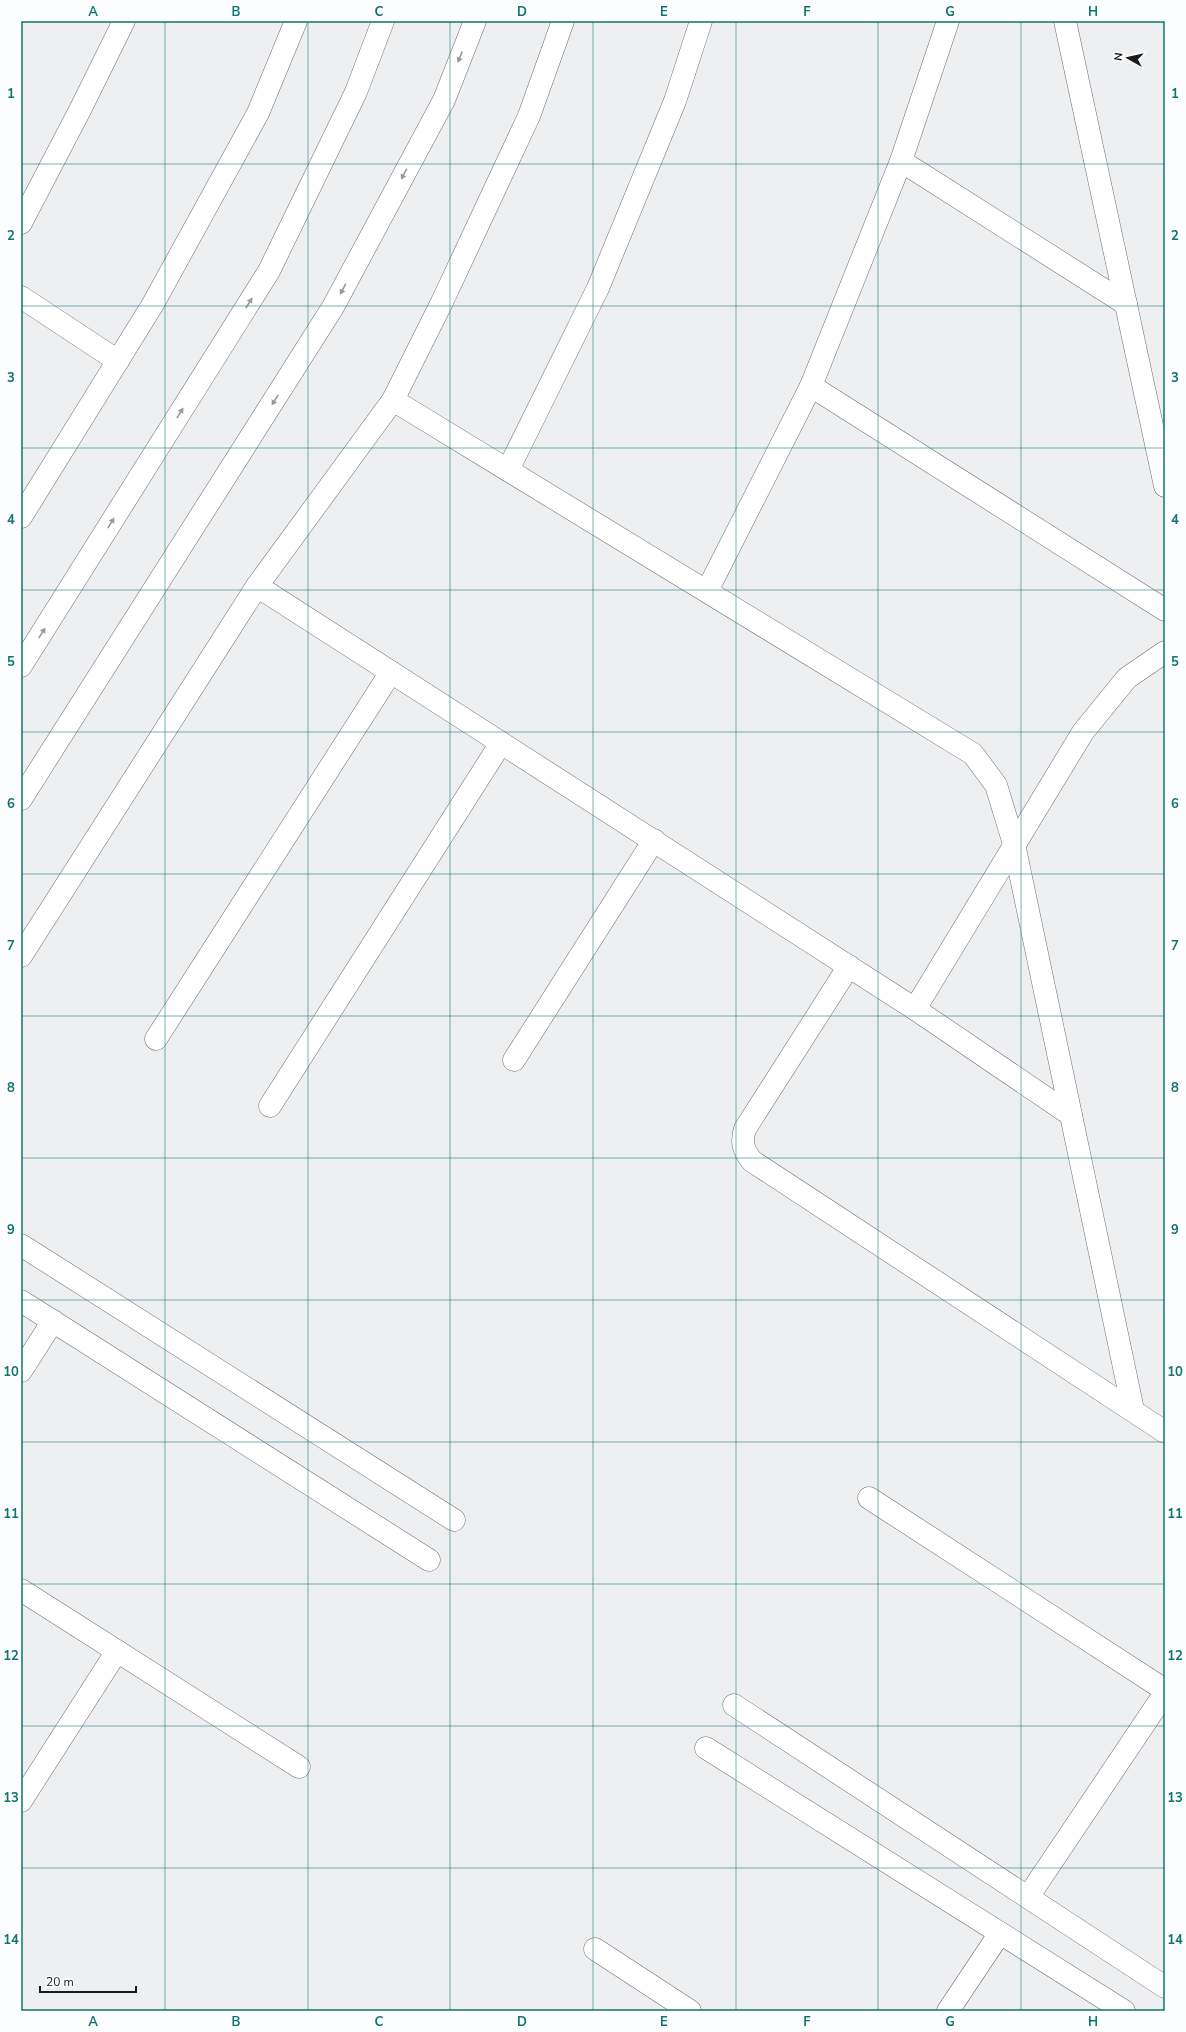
<svg xmlns="http://www.w3.org/2000/svg" width="1186" height="2032" font-family="'Nunito Sans',sans-serif">
<rect width="100%" height="100%" fill="#eeeff1"/>
<g fill="none" stroke-linecap="round" stroke-linejoin="round">
<defs>
<g id="street">
<polyline points="1065,21 1165,486"/>
<polyline points="901,161 1126,304"/>
<polyline points="21,223 80,110 124,21"/>
<polyline points="21,297 118,361"/>
<polyline points="811,386 1165,610"/>
<polyline points="393,400 973,754 996,785 1014,844 1133,1410"/>
<polyline points="508,470 598,288 675,101 701,21"/>
<polyline points="21,517 153,304 258,113 296,21"/>
<polyline points="257,586 915,1009 1071,1115"/>
<polyline points="707,591 811,386 901,161 948,21"/>
<polyline points="21,956 257,586 393,400 442,302 529,116 563,21"/>
<path d="M849,966L745,1129C741,1142 743,1150 752,1161L1165,1432"/>
<polyline points="915,1009 1083,732 1127,678 1165,652"/>
<polyline points="156,1039 391,672"/>
<polyline points="514,1060 654,840"/>
<polyline points="270,1106 501,743"/>
<polyline points="21,1245 454,1520"/>
<polyline points="21,1301 429,1560"/>
<polyline points="21,1371 53,1321"/>
<polyline points="869,1498 1165,1690"/>
<polyline points="21,1590 299,1767"/>
<polyline points="734,1705 1165,1987"/>
<polyline points="706,1748 1124,2011"/>
<polyline points="21,1801 117,1651"/>
<polyline points="1028,1897 1165,1693"/>
<polyline points="595,1949 690,2011"/>
<polyline points="948,2011 1000,1933"/>
</g>
<g id="secondary">
<polyline points="21,666 269,271 356,92 383,21"/>
<polyline points="21,799 333,307 444,100 475,21"/>
</g>
</defs>
<!-- street casing -->
<use href="#street" stroke="#6e6e70" stroke-width="23"/>
<!-- secondary casing -->
<use href="#secondary" stroke="#6e6e70" stroke-width="23"/>
<!-- street -->
<use href="#street" stroke="#fff" stroke-width="22"/>
<!-- secondary -->
<use href="#secondary" stroke="#fff" stroke-width="22"/>
</g>
<!-- one-way arrows -->
<defs><path id="oneway-solid" d="M-6-.8H1V-3.2L6.5 0L1 3.2V.8H-6Z"/></defs>
<g fill="#989898">
<use href="#oneway-solid" transform="translate(460 57) rotate(111)"/>
<use href="#oneway-solid" transform="translate(404 174) rotate(118)"/>
<use href="#oneway-solid" transform="translate(343 289) rotate(118)"/>
<use href="#oneway-solid" transform="translate(249 303) rotate(-58)"/>
<use href="#oneway-solid" transform="translate(275 400) rotate(122)"/>
<use href="#oneway-solid" transform="translate(180 413) rotate(-58)"/>
<use href="#oneway-solid" transform="translate(111 523) rotate(-58)"/>
<use href="#oneway-solid" transform="translate(42 633) rotate(-58)"/>
</g>
<!-- grid -->
<path fill="none" stroke="#0f766e" stroke-width="1" stroke-opacity="0.55" d="M165,21V2011M308,21V2011M450,21V2011M593,21V2011M736,21V2011M878,21V2011M1021,21V2011M21,164H1165M21,306H1165M21,448H1165M21,590H1165M21,732H1165M21,874H1165M21,1016H1165M21,1158H1165M21,1300H1165M21,1442H1165M21,1584H1165M21,1726H1165M21,1868H1165"/>
<!-- border -->
<rect width="1186" height="2032" fill="none" stroke="#fcfdfe" stroke-width="44"/>
<!-- north arrow -->
<g transform="translate(1128 58) rotate(278)" stroke="#fcfdfe" stroke-width="3" paint-order="stroke">
<path d="M0-3L7 15L0 10L-7 15Z" fill="#1b1b1b"/>
<text y="-6" font-size="11" font-weight="bold" text-anchor="middle" fill="#1b1b1b">N</text>
</g>
<!-- scale -->
<path d="M40 1986v6h96v-6" fill="none" stroke="#1b1b1b" stroke-width="2"/>
<text x="46" y="1986" font-size="12" fill="#1b1b1b" stroke="#fcfdfe" stroke-width="3" paint-order="stroke">20 m</text>
<rect x="22" y="22" width="1142" height="1988" fill="none" stroke="#0f766e" stroke-width="1.5"/>
<g font-size="13" text-anchor="middle" font-weight="bold" fill="#0f766e">
<text x="93" y="16">A</text>
<text x="236" y="16">B</text>
<text x="379" y="16">C</text>
<text x="522" y="16">D</text>
<text x="664" y="16">E</text>
<text x="807" y="16">F</text>
<text x="950" y="16">G</text>
<text x="1093" y="16">H</text>
<text x="11" y="98">1</text>
<text x="1175" y="98">1</text>
<text x="11" y="240">2</text>
<text x="1175" y="240">2</text>
<text x="11" y="382">3</text>
<text x="1175" y="382">3</text>
<text x="11" y="524">4</text>
<text x="1175" y="524">4</text>
<text x="11" y="666">5</text>
<text x="1175" y="666">5</text>
<text x="11" y="808">6</text>
<text x="1175" y="808">6</text>
<text x="11" y="950">7</text>
<text x="1175" y="950">7</text>
<text x="11" y="1092">8</text>
<text x="1175" y="1092">8</text>
<text x="11" y="1234">9</text>
<text x="1175" y="1234">9</text>
<text x="11" y="1376">10</text>
<text x="1175" y="1376">10</text>
<text x="11" y="1518">11</text>
<text x="1175" y="1518">11</text>
<text x="11" y="1660">12</text>
<text x="1175" y="1660">12</text>
<text x="11" y="1802">13</text>
<text x="1175" y="1802">13</text>
<text x="11" y="1944">14</text>
<text x="1175" y="1944">14</text>
<text x="93" y="2026">A</text>
<text x="236" y="2026">B</text>
<text x="379" y="2026">C</text>
<text x="522" y="2026">D</text>
<text x="664" y="2026">E</text>
<text x="807" y="2026">F</text>
<text x="950" y="2026">G</text>
<text x="1093" y="2026">H</text>
</g>
</svg>
